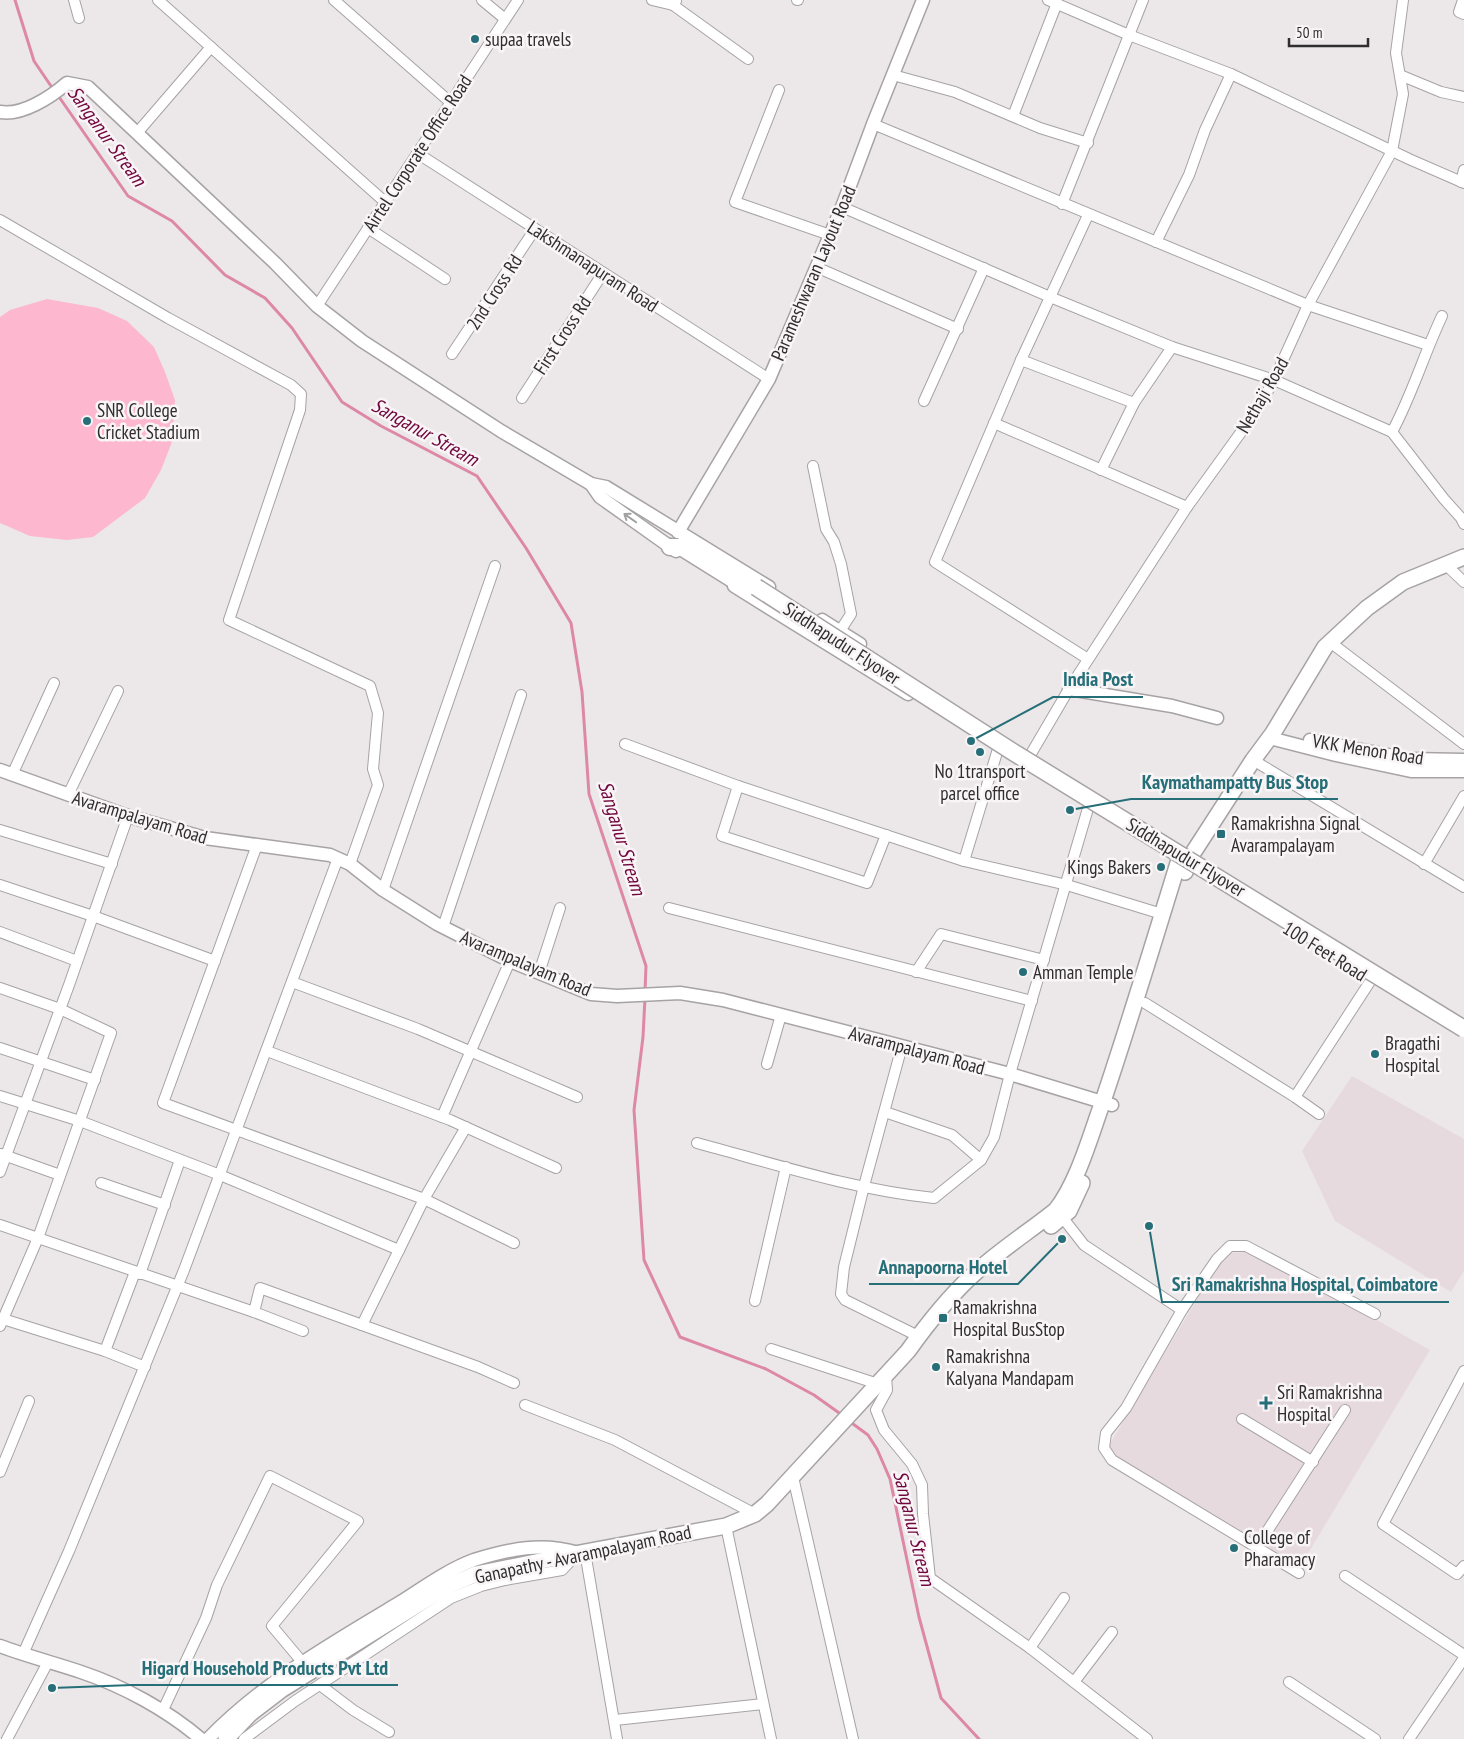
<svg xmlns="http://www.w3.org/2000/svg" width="1464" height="1739" font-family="'PT Sans Narrow',sans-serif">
<rect width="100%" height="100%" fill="#ece8e9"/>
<!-- built -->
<g fill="#e7dade">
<polygon points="1352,1076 1464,1139 1464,1271 1451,1292 1335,1221 1302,1151"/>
<polygon points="1247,1252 1322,1289 1430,1350 1297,1572 1103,1455 1225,1253"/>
</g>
<!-- green -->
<polygon fill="#fdb7ce" points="47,299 98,308 127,321 154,347 165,372 175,400 172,442 161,470 145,498 93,537 67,540 30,536 0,523 0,317 10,310"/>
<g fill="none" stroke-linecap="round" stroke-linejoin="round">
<!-- stream -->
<g stroke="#dd88a6" stroke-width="3">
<polyline points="15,0 34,61 53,89"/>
<polyline points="57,94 128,196 172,221 225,275 265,298 292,328 342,402 381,426 477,476 526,548 571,623 582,692 589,794 646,966 645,991"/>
<polyline points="645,998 643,1037 634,1110 644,1260 680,1337 766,1369 814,1395 842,1415"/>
<polyline points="849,1421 868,1435 877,1449 890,1479 919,1617 941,1698 979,1739"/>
</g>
<defs>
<g id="minor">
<polyline points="74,0 79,18"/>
<polyline points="158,0 385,202"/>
<polyline points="334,0 450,102"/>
<polyline points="482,0 505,19"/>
<polyline points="652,0 673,5 676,1"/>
<polyline points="797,0 798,0"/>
<polyline points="1048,0 1129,35 1231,74 1409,159 1464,183"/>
<polyline points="1463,0 1459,12 1464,14"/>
<polyline points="673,5 748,59"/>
<polyline points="893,75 955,92 1040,128 1088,143"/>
<polyline points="1400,75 1441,92 1464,97"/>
<polyline points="779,90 735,202 830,235"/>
<polyline points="1013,116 1057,3"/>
<polyline points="873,124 1308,305 1428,345"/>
<polyline points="137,133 211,47"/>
<polyline points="417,153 769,379"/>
<polyline points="1461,182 1464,170"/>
<polyline points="1062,204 1143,0"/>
<polyline points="842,207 1050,297 1172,347 1274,380 1392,432 1444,499 1461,518 1464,524"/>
<polyline points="0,220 168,318 291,385 301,394 300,410 229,620 370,686 378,713 373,769 378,785 350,864"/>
<polyline points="368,228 445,279"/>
<polyline points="1156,242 1189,175 1205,130 1231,74"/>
<polyline points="816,267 958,329"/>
<polyline points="317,306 518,0"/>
<polyline points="452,354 535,229"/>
<polyline points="1021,360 1134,403"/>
<polyline points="522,398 603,273"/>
<polyline points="924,401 984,268"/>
<polyline points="994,423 1187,507"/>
<path d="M1392,432C1412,395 1424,354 1442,316"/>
<polyline points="813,466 826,529 834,542 841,564 851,614 840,631"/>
<polyline points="1101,470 1134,403 1172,347"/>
<polyline points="1445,564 1464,582"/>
<polyline points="1330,642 1464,744"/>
<polyline points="1088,659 935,562 1021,360 1088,215"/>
<polyline points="625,744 738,786 964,861 1067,885 1162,914"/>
<polyline points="1253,760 1464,887"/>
<polyline points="1025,764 1069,689 1187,507 1257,410 1274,380 1308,305 1392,151 1403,94 1396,53 1403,0"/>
<polyline points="12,775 54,683"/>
<polyline points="738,786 722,836 867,883 886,835"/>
<polyline points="68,795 118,691"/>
<polyline points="0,830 112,864"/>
<polyline points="257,845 163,1103 424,1199 514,1243"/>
<polyline points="964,861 998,749"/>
<polyline points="1424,864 1464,796"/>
<polyline points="0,885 93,916 215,961"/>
<polyline points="383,890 495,566"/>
<polyline points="669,908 1032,1001"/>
<polyline points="443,927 521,695"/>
<polyline points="0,932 77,961"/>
<polyline points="916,972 941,934 1044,960"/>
<polyline points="539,973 560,908"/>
<polyline points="292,982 418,1029 577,1097"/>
<polyline points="0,988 60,1009 111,1033 38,1238 0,1326"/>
<polyline points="1145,1003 1295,1097 1319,1114"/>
<polyline points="902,1046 864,1186 844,1267 841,1294 845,1300 918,1336"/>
<polyline points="0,1048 95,1080"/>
<polyline points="267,1051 450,1120 556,1168"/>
<polyline points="767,1064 781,1015"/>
<polyline points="0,1096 80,1121 220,1175 399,1250 362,1325"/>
<polyline points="1295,1097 1371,980"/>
<polyline points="885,1112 952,1135 981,1160"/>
<polyline points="442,1117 510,961"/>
<path d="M697,1143C775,1164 854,1190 934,1198L981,1160L994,1137L1010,1074L1089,805"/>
<polyline points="1,1154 60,1175"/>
<polyline points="0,1172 69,985 128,816"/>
<polyline points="101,1183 165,1205"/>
<polyline points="1059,1213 1084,1245 1182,1310"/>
<polyline points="0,1225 254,1312 260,1288 478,1367 514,1383"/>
<polyline points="399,1250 424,1199 466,1127"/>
<polyline points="140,1274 180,1160"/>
<polyline points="755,1301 786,1167"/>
<polyline points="254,1312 303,1331"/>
<polyline points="3,1319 105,1351 145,1367"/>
<polyline points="771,1349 878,1384"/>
<polyline points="105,1351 135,1272"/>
<polyline points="1464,1371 1383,1524 1457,1574 1464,1566"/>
<polyline points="886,1376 887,1390 876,1410 884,1430 912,1464 922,1485 923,1514 930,1578 1030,1648 1147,1739"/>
<polyline points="525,1405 615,1440 755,1514"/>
<polyline points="1242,1419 1313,1462"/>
<polyline points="0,1472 29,1401"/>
<polyline points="793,1477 853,1739"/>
<polyline points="726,1526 771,1739"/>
<polyline points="1257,1547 1345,1410"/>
<polyline points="585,1552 617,1739"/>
<polyline points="1299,1573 1112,1460 1104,1448 1106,1433 1126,1408 1182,1310 1217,1259 1230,1246 1246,1246 1375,1314"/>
<polyline points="1345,1576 1464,1655"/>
<polyline points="1030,1648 1064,1598"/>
<polyline points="23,1654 69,1551 184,1270 338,858"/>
<polyline points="1074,1682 1112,1632"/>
<polyline points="1289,1682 1375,1739"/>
<polyline points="320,1685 353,1710 389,1732"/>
<polyline points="163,1710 206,1618 217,1585 270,1476 358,1521 272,1626 303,1663"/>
<polyline points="615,1720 763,1704"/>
<polyline points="7,1739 48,1662"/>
<polyline points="244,1739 295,1701 451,1598 481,1586 505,1580 562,1570 578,1553"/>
<polyline points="1409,1739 1464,1658"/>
</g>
<g id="tertiary">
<path d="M0,112C22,116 51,97 67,83L88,87L275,263L317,306L362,341L501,431L591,484L606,487L769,587"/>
<polyline points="591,484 600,497 676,551"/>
<polyline points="678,532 769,379 842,207 873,124 923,0"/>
<polyline points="734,586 908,694"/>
<polyline points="822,620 860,644"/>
<polyline points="1069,689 1172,706 1217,718"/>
<polyline points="1270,738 1336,755 1411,771 1464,771"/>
<polyline points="1310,740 1409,759 1464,760"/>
<polyline points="0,770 128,816 205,838 330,855 350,864 383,890 437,924 510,961 591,994 617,996 680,993 723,1000 1010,1074 1112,1105"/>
<path d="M0,1646C27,1656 54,1663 81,1672C123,1686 167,1710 201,1739"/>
<path d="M208,1739C262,1683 332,1643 399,1603C423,1588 447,1570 474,1560C510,1549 542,1542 578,1553"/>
</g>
<g id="secondary">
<polyline points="1185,872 1191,856 1253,760 1273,733 1325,647 1367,608 1403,582 1464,557"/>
<polyline points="1051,1226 1069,1211 1082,1183"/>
<path d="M226,1739L251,1713L281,1690L448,1586L476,1574L585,1552L726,1526L755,1514L767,1504L908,1351C928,1323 949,1296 975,1273C1000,1250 1030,1231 1056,1210C1078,1182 1091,1134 1103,1101C1130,1021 1154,941 1179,860"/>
</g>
<polyline id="primary" points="670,547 681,547 745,587 756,587"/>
</defs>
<!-- minor casing -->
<use href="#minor" stroke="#a7a3a4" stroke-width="12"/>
<!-- tertiary casing -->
<use href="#tertiary" stroke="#a7a3a4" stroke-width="15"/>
<!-- secondary casing -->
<use href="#secondary" stroke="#a7a3a4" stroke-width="18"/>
<!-- primary casing -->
<use href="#primary" stroke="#a7a3a4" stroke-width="19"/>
<!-- minor -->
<use href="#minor" stroke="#fff" stroke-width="10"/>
<!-- tertiary -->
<use href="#tertiary" stroke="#fff" stroke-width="12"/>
<!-- secondary -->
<use href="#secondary" stroke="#fff" stroke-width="15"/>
<!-- primary -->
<use href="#primary" stroke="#fff" stroke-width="16"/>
<defs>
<polyline id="primary-bridge" points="756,587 1013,752 1464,1029"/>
</defs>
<!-- primary-bridge casing -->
<use href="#primary-bridge" stroke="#a7a3a4" stroke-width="19" stroke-linecap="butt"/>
<!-- primary-bridge -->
<use href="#primary-bridge" stroke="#fff" stroke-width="16"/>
</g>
<!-- one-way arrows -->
<defs><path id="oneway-shaft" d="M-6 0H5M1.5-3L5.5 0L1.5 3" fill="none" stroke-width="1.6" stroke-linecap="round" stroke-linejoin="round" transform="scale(1.25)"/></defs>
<use stroke="#a1a0a1" href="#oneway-shaft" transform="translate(630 518) rotate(-145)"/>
<!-- markers -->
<g fill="#266f78" stroke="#f9f5f7" stroke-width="2">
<circle cx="475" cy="39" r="5"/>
<circle cx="87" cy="421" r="5"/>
<circle cx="980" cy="752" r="5"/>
<rect x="1216" y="829" width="10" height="10" rx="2.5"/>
<circle cx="1161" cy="867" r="5"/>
<circle cx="1023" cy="972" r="5"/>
<circle cx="1375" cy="1054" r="5"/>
<rect x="938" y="1313" width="10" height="10" rx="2.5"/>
<circle cx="936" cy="1367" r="5"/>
<path d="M1263.5 1395.5h5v5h5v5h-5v5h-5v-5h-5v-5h5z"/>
<circle cx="1234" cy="1548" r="5"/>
</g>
<g text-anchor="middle" stroke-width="5" stroke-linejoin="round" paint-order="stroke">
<!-- poi labels -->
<g font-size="19" fill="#2f2d2e" stroke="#f9f5f7" text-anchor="start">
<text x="485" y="46">supaa travels</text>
<text x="97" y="417">SNR College<tspan x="97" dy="22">Cricket Stadium</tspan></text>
<text x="980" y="778" text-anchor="middle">No 1transport<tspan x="980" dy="22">parcel office</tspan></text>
<text x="1231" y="830">Ramakrishna Signal<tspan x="1231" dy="22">Avarampalayam</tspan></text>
<text x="1151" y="874" text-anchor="end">Kings Bakers</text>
<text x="1033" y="979">Amman Temple</text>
<text x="1385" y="1050">Bragathi<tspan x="1385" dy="22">Hospital</tspan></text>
<text x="953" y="1314">Ramakrishna<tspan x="953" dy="22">Hospital BusStop</tspan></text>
<text x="946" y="1363">Ramakrishna<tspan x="946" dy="22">Kalyana Mandapam</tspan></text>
<text x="1277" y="1399">Sri Ramakrishna<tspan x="1277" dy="22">Hospital</tspan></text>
<text x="1244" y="1544">College of<tspan x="1244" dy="22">Pharamacy</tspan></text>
</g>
<!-- street labels -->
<g font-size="19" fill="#2f2d2e" stroke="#f9f5f7">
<text transform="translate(417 153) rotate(-57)" y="7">Airtel Corporate Office Road</text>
<text transform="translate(593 266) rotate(33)" y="7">Lakshmanapuram Road</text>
<text transform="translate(813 273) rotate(-67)" y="7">Parameshwaran Layout Road</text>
<text transform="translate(494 292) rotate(-57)" y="7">2nd Cross Rd</text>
<text transform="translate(562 335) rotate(-57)" y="7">First Cross Rd</text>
<text transform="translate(1262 395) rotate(-60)" y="7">Nethaji Road</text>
<text transform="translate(842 643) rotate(33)" y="7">Siddhapudur Flyover</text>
<text transform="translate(1368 749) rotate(9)" y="7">VKK Menon Road</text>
<text transform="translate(140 817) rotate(17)" y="7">Avarampalayam Road</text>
<text transform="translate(1186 857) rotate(31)" y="7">Siddhapudur Flyover</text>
<text transform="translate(1325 951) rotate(32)" y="7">100 Feet Road</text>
<text transform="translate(526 963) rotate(23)" y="7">Avarampalayam Road</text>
<text transform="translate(917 1050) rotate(15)" y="7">Avarampalayam Road</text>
<text transform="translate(583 1554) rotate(-12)" y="7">Ganapathy - Avarampalayam Road</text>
</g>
<!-- water labels -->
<g font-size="20" font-style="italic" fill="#70063d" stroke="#f9f5f7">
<text transform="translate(107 136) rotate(54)" y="7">Sanganur Stream</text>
<text transform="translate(425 432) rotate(29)" y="7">Sanganur Stream</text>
<text transform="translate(622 838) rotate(73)" y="7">Sanganur Stream</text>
<text transform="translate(914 1528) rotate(76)" y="7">Sanganur Stream</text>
</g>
</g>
<!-- callouts -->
<path fill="none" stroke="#266f78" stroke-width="2" d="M971 741L1053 697H1143M1070 810L1131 799H1338M1062 1239L1018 1284H869M1149 1226L1162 1302H1449M52 1688L132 1685H398"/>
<g fill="#266f78" stroke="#f9f5f7" stroke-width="2">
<circle cx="971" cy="741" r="5"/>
<circle cx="1070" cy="810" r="5"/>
<circle cx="1062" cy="1239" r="5"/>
<circle cx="1149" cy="1226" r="5"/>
<circle cx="52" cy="1688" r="5"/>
</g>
<g font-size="20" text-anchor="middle" font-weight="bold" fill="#266f78" stroke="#f9f5f7" stroke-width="5" stroke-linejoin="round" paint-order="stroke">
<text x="1098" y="686">India Post</text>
<text x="1235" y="789">Kaymathampatty Bus Stop</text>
<text x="943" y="1274">Annapoorna Hotel</text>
<text x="1305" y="1291">Sri Ramakrishna Hospital, Coimbatore</text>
<text x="265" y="1675">Higard Household Products Pvt Ltd</text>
</g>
<!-- scale -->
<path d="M1289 38v8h79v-8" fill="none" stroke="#2f2d2e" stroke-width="2.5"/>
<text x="1296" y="38" font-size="15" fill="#2f2d2e" stroke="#f9f5f7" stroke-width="4" paint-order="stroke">50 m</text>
</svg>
